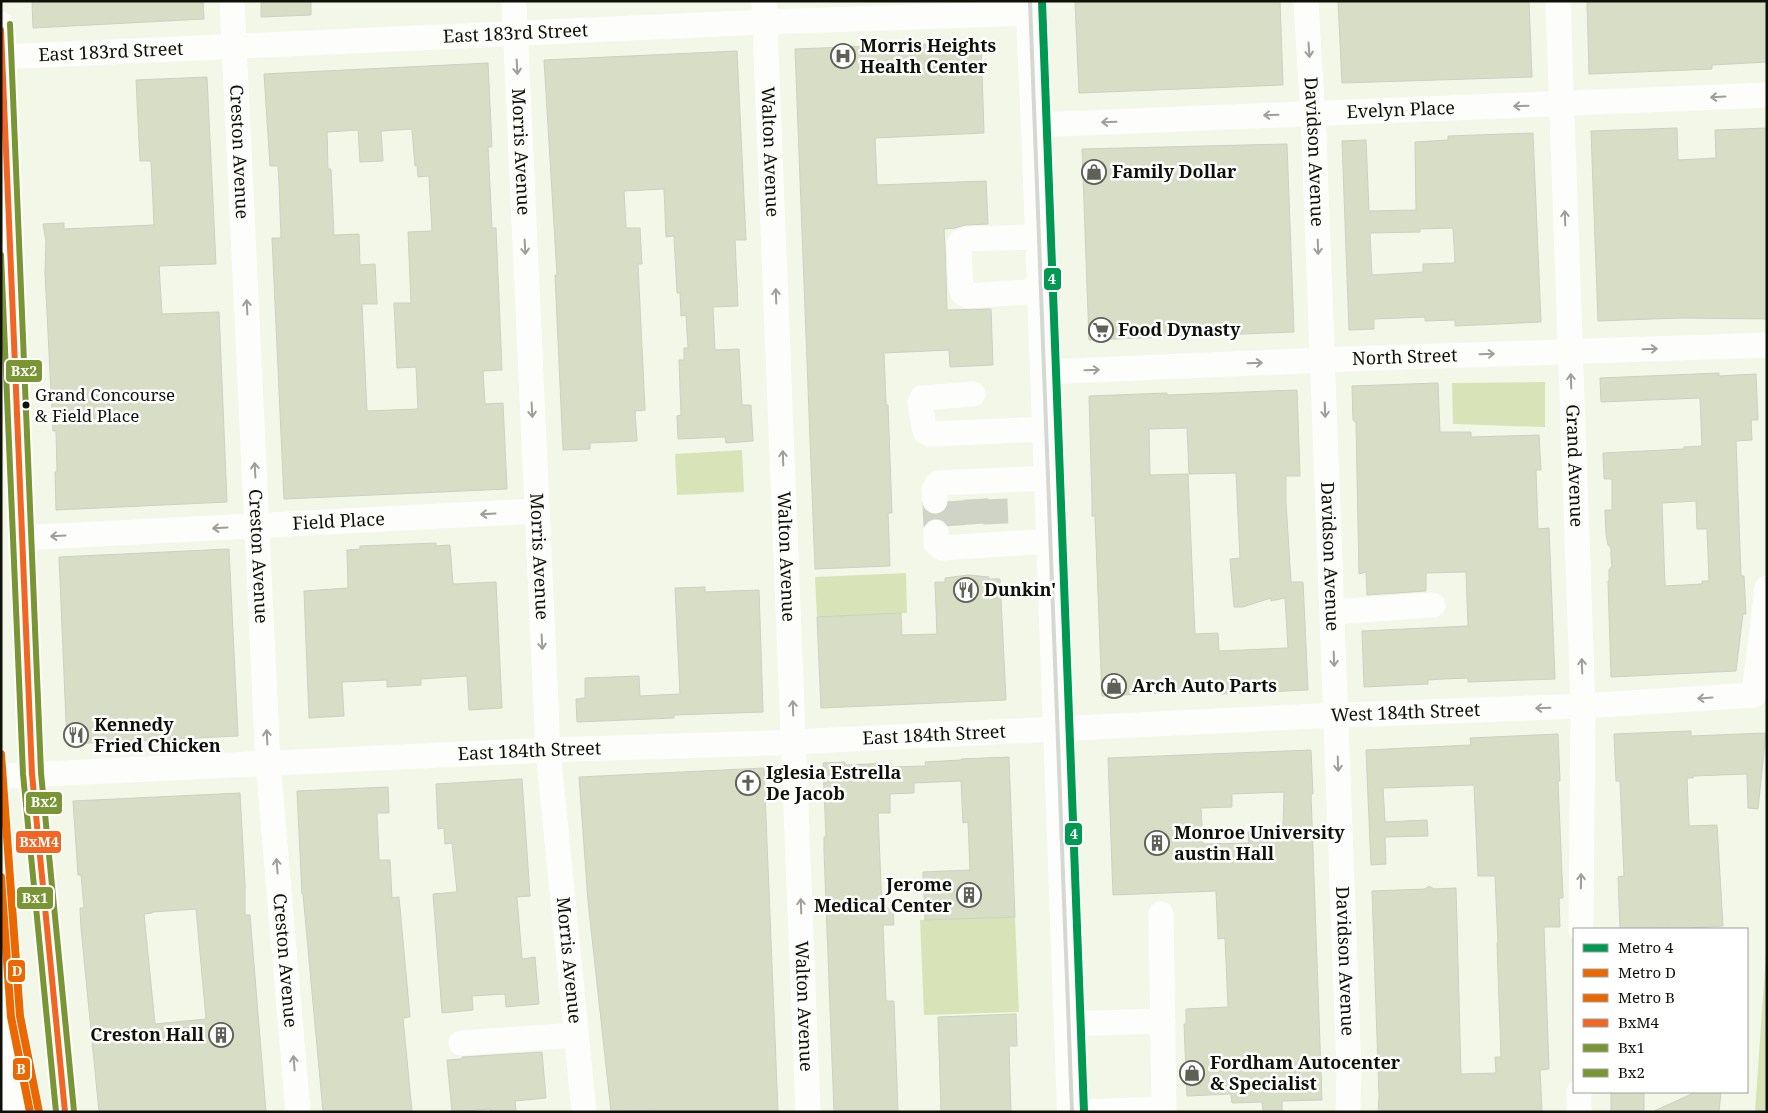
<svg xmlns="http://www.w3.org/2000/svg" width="1768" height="1113" font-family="'Noto Serif',serif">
<rect width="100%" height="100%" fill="#f2f7e7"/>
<!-- green -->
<g fill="#d8e4b7">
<polygon points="1545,382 1545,427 1453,424 1452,383"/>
<polygon points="742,450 744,492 677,495 675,454"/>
<polygon points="906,573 907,613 817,617 815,577"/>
<polygon points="1015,917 1019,1012 924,1015 920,920"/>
<polygon points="1767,937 1767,1112 1755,1112 1767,939"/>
</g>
<!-- building -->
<g fill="#d8dec6" stroke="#cdd0c4" fill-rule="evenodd">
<polygon points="32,1 203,1 204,19 33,28"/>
<polygon points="261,1 311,1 311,15 261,17"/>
<polygon points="1075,1 1280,1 1283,85 1079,93"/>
<polygon points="1338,1 1529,1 1532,77 1342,83"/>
<polygon points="1587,1 1767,1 1767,62 1712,65 1712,69 1589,74"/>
<polygon points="981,42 984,133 875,138 877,185 986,181 988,224 966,225 955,228 944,229 945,246 947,310 991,309 993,365 950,367 949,350 884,353 886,405 888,405 892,513 888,513 890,566 815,569 795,49"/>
<polygon points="737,51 746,240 735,240 738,306 713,307 715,350 739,349 742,405 751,405 753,441 726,443 725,437 678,439 677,416 681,415 679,360 684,360 684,348 688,348 686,315 681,316 680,293 677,293 674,236 666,237 664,189 624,191 626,228 640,228 642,264 638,264 645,410 635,411 637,441 590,443 590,449 563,450 555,275 557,275 544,60"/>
<path d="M488,63L492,147H488L489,166L492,228H496L502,370L483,371L485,404L503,403L507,489L284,499L272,238H281L279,183L278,166H270L264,74ZM412,129L415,166L417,165L418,177L429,176L432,231L408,232L411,303H394L397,368L416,367L418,409L367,411L362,304H377L375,264L360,265L359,234L334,235L331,169H328L327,132L358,130L360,162L383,161L381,131Z"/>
<polygon points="207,77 216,264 159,266 162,314 219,312 227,502 56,510 55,472 57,472 56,431 53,431 45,273 46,241 43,224 64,223 64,229 154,225 151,161 140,161 136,80"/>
<polygon points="1677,128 1678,160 1716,158 1715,130 1767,128 1767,319 1679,318 1598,321 1591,131"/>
<path d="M1533,133L1541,322L1455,326V320L1425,321V317L1374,319V329L1349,330L1342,141L1366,140L1369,211L1416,210L1415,142L1448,140V136ZM1453,228L1455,263L1423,264V272L1372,275L1370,233L1420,232V229Z"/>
<polygon points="1287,144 1294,332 1089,340 1082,149"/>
<path d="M1719,373V376L1756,374L1758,420H1751L1752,440L1736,441L1741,576H1744L1746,614H1743L1736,671L1611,677L1608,581H1609V569L1612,567L1611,557V548L1608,545L1606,534L1605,510H1612V479H1604L1603,453L1684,449V447L1702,446L1700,398L1601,402L1600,378ZM1696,501L1697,529H1707L1709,581H1702V584L1665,586L1662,503Z"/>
<polygon points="1438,383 1440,432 1471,432 1471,437 1539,435 1541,470 1536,470 1538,529 1549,528 1555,679 1468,682 1468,678 1443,679 1428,680 1428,684 1364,687 1362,631 1468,626 1466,572 1426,573 1426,591 1367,595 1366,572 1359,574 1356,423 1353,420 1352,386"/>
<path d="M1297,390L1300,476H1286V502L1291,582H1303L1308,690L1221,694V690L1102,696L1095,516H1092V500L1089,396L1167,393V395ZM1187,428L1189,474L1236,473L1240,558L1230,559L1234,607H1243L1271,598V601L1285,598L1288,648L1219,651L1218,633L1195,634L1188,474L1150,475L1149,429Z"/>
<polygon points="436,543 436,546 450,545 453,584 496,582 502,708 469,710 467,676 421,679 421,685 387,687 387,680 342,682 344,716 309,718 304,591 348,588 347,550 360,549 360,546"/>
<polygon points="229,549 238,736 67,744 59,557"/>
<polygon points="968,575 989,577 989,579 1000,579 1006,700 821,708 817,617 901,613 902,635 937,634 935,582 945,582 945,578"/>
<polygon points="705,587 705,592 759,590 763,712 674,715 674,718 577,722 576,699 585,698 585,678 639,676 640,696 680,694 675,588"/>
<polygon points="1691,731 1691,736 1766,733 1758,809 1748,808 1747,774 1693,776 1693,778 1687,778 1689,826 1717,825 1723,926 1690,928 1690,929 1670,929 1670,928 1620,929 1618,877 1624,876 1620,781 1616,781 1614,734"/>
<polygon points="1558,734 1560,781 1558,781 1563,898 1559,898 1560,927 1544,927 1549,1069 1540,1070 1542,1112 1378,1112 1379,1096 1372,891 1425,889 1429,886 1434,889 1456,888 1461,1074 1496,1073 1495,1057 1501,1057 1497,943 1498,943 1495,876 1478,876 1474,785 1383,788 1385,822 1427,820 1428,836 1385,837 1386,864 1371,865 1366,750 1471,745 1470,738"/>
<path d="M1311,750L1313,794H1311L1322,1100L1282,1101V1112H1263L1262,1102L1232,1103L1231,1094L1187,1096L1184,1024H1186V1009L1228,1007L1225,938L1218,939L1216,891L1113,895L1108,758ZM1284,792L1283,830L1248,832L1249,843L1203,844L1201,808L1232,807V794Z"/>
<polygon points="1009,757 1015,917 925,920 923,872 970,870 968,822 963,823 961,781 914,783 914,793 890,794 890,813 878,813 882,909 893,909 894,925 883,925 886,1001 894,1001 898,1112 834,1112 824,851 824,837 826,837 823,763 845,762 845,765 891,763 891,767 926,766 925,762 961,760 961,759"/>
<polygon points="764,768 778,1112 656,1112 655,1110 611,1112 588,901 579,777"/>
<polygon points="522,779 530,896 517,897 522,959 535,957 539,1004 506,1007 505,994 472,996 473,1010 442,1013 433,894 457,892 452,843 445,844 444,828 438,829 436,784"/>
<polygon points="388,787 389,813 377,813 379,860 390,860 392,898 399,897 410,1017 403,1018 412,1112 323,1112 303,894 302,894 297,791"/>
<path d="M240,793L245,885V915H250L266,1112H99L81,928L80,908H84L81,875H78L73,801ZM196,909L206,1019L155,1024L144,914L152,913V912Z"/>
<polygon points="1016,1014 1017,1046 1009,1046 1011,1112 941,1112 938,1017"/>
<polygon points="542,1052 546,1098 515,1101 516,1112 490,1112 490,1109 452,1112 447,1060 462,1059 462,1057"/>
<rect x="1611" y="1092" width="33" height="20"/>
<polygon points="1696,1092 1721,1092 1719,1112 1652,1112"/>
</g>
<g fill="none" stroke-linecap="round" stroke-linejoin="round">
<!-- minor-tunnel -->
<g stroke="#d0d4c6" stroke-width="25" stroke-dasharray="25 12" stroke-linecap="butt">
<polyline points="976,499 978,531"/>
<polyline points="995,499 996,529"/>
<polyline points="935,501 936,532"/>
<polyline points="952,501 954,531"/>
</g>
<!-- minor -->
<g stroke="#fdfefb" stroke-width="25">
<path id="s1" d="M232,1L268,763L298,1112"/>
<path id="s2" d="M514,1L548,750L584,1112"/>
<path id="s3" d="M764,1L808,1112"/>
<path id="s4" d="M1306,1L1314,137L1349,1070L1348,1112"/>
<path id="s5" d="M1558,1L1583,706L1581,929"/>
<polyline points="1,24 21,538 32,774 65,1112"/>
<path id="s6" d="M1,57L765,22L1030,13"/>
<path id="s7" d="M1035,125L1767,95"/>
<polyline points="1039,237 966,239 962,241 959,245 961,288 963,293 968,296 1041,291"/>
<path id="s8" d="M1044,372L1349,359L1767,345"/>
<polyline points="973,394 922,398 920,403 925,431 930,434 1046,429"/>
<polyline points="935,501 934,490 938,483 1048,478"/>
<polyline points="936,532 936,543 942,548 1050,541"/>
<path id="s9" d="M21,538L536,511"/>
<polyline points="1332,612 1433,605"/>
<path id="s10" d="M1,776L548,750L773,743L1317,716L1583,706L1754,695L1767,588"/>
<polyline points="1068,1024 1163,1021"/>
<polyline points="461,1043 575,1035"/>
<polyline points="1084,1112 1164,1109 1161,914"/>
<polyline points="1579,1112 1579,1092"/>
</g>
<!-- major -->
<g stroke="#fdfefb" stroke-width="28">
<polyline points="1029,1 1035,125 1071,1112"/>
<polyline points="1,267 12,287"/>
<polyline points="1,962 13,1112"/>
</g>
<!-- rail -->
<polyline stroke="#d5d7d2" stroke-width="4" points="1030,1 1072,1112"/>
<defs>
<polyline id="bus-1" points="1,30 32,774 65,1112"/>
<polyline id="bus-2" points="1,255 23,774 56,1112"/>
<polyline id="bus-3" points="10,24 41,773 74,1111"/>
</defs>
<!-- bus-1 casing -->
<use href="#bus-1" stroke="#fff" stroke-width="10"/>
<!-- bus-2 casing -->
<use href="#bus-2" stroke="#fff" stroke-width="10"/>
<!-- bus-3 casing -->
<use href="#bus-3" stroke="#fff" stroke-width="10"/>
<!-- bus-1 -->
<use href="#bus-1" stroke="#f26522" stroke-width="6"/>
<!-- bus-2 -->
<use href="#bus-2" stroke="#799534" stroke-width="6"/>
<!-- bus-3 -->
<use href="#bus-3" stroke="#799534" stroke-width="6"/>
<defs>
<polyline id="metro-1" points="1042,1 1084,1112"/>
<polyline id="metro-2" points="1,754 20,1016 39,1112"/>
<polyline id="metro-3" points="1,877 11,1017 30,1112"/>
</defs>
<!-- metro-1 casing -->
<use href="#metro-1" stroke="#fff" stroke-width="11"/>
<!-- metro-2 casing -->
<use href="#metro-2" stroke="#fff" stroke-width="11"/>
<!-- metro-3 casing -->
<use href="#metro-3" stroke="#fff" stroke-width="11"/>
<!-- metro-1 -->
<use href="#metro-1" stroke="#009952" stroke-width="8"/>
<!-- metro-2 -->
<use href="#metro-2" stroke="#eb6800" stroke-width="8"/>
<!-- metro-3 -->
<use href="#metro-3" stroke="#eb6800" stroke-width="8"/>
</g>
<!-- one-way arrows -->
<defs><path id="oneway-shaft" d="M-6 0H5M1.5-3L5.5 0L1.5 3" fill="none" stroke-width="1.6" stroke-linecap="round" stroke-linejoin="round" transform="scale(1.25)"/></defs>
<g stroke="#9e9f9a">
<use href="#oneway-shaft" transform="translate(1309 50) rotate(86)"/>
<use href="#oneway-shaft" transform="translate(517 67) rotate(87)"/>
<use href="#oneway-shaft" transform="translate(1718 97) rotate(177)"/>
<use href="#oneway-shaft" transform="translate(1521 106) rotate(178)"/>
<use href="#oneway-shaft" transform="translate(1271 115) rotate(178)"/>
<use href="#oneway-shaft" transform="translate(1109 122) rotate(178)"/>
<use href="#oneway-shaft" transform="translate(1565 218) rotate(-92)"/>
<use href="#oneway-shaft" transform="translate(525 247) rotate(87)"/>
<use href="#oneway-shaft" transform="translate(1318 247) rotate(88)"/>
<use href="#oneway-shaft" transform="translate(776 296) rotate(-92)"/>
<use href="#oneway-shaft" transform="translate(247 307) rotate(-93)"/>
<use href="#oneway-shaft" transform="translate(1650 349) rotate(-2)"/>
<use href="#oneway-shaft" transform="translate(1487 354) rotate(-2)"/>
<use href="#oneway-shaft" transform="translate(1255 363) rotate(-2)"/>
<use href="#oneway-shaft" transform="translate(1092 370) rotate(-2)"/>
<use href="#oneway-shaft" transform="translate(1571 381) rotate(-92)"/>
<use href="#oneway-shaft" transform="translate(532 410) rotate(87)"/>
<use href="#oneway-shaft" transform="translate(1325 410) rotate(88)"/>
<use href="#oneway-shaft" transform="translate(783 458) rotate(-92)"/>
<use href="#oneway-shaft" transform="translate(255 470) rotate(-93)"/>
<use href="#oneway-shaft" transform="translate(488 514) rotate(177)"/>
<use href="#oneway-shaft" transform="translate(220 528) rotate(177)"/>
<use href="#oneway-shaft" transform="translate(58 536) rotate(177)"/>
<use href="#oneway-shaft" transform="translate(542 642) rotate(87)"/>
<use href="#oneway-shaft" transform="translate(1334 659) rotate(88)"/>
<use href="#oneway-shaft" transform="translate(1582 666) rotate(-92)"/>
<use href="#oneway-shaft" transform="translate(1705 698) rotate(176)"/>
<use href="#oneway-shaft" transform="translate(793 708) rotate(-92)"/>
<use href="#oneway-shaft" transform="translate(1543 708) rotate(178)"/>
<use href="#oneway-shaft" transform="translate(267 737) rotate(-93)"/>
<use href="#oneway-shaft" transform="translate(1338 764) rotate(88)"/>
<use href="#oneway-shaft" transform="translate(277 866) rotate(-95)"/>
<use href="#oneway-shaft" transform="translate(1581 881) rotate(-89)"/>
<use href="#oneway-shaft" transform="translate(801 906) rotate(-92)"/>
<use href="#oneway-shaft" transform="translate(294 1063) rotate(-95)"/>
</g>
<!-- icons -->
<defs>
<symbol id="hospital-ring" viewBox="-11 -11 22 22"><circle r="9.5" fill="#fff" stroke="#5e6256" stroke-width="1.5"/><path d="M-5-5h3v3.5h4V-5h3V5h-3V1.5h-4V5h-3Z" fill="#5e6256"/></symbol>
<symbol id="shop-ring" viewBox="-11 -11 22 22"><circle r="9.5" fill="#fff" stroke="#5e6256" stroke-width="1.5"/><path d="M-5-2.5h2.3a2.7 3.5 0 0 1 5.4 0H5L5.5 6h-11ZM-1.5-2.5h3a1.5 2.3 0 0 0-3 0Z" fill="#5e6256"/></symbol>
<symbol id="supermarket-ring" viewBox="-11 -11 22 22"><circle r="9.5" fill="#fff" stroke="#5e6256" stroke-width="1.5"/><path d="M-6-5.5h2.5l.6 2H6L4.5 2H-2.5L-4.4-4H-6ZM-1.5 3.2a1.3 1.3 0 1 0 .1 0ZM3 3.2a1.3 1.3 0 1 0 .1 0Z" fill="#5e6256"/></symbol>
<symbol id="restaurant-ring" viewBox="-11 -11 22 22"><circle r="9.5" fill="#fff" stroke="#5e6256" stroke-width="1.5"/><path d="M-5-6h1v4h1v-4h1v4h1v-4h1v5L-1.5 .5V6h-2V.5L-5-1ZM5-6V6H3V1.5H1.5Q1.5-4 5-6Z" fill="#5e6256"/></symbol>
<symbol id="church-ring" viewBox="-11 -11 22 22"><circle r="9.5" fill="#fff" stroke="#5e6256" stroke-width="1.5"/><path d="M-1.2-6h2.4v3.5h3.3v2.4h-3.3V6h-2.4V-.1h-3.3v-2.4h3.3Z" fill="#5e6256"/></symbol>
<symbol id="building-ring" viewBox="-11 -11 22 22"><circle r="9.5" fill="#fff" stroke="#5e6256" stroke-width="1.5"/><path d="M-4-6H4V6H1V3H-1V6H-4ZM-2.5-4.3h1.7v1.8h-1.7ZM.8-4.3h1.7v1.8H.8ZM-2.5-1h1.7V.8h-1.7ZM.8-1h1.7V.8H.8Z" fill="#5e6256"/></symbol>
</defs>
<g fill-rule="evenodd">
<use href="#hospital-ring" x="829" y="42" width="28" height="28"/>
<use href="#shop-ring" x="1080" y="158" width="28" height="28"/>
<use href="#supermarket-ring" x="1087" y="316" width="28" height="28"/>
<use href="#restaurant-ring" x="952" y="576" width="28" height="28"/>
<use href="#shop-ring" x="1100" y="672" width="28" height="28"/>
<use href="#restaurant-ring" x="62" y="721" width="28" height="28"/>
<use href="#church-ring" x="734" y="769" width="28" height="28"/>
<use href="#building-ring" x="1143" y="829" width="28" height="28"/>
<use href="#building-ring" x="955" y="881" width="28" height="28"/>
<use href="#building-ring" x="207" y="1021" width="28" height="28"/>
<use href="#shop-ring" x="1178" y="1059" width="28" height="28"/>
</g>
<!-- markers -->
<circle fill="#0f1108" stroke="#fff" stroke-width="2" cx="26" cy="405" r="4.5"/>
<g text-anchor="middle" stroke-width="5" stroke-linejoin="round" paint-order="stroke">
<!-- bus labels -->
<g font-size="17" fill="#0f1108" stroke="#fff" text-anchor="start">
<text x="35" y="401">Grand Concourse<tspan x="35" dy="21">&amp; Field Place</tspan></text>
</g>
<!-- street labels -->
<g font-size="18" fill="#0f1108" stroke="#fff">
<text dy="6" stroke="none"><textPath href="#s6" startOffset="515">East 183rd Street</textPath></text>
<text dy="6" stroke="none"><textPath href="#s6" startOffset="110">East 183rd Street</textPath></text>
<text dy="6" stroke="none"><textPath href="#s7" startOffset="366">Evelyn Place</textPath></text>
<text dy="6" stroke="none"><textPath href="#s1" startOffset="151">Creston Avenue</textPath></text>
<text dy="6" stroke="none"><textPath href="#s3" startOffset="151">Walton Avenue</textPath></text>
<text dy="6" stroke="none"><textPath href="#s4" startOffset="151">Davidson Avenue</textPath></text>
<text dy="6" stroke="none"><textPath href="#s2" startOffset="151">Morris Avenue</textPath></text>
<text dy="6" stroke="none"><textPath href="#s8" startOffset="361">North Street</textPath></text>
<text dy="6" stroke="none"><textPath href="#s5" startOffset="465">Grand Avenue</textPath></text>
<text dy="6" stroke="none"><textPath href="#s9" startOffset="318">Field Place</textPath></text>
<text dy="6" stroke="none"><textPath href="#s3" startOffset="556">Walton Avenue</textPath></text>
<text dy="6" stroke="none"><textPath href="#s4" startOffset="556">Davidson Avenue</textPath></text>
<text dy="6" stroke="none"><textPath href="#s1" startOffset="556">Creston Avenue</textPath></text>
<text dy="6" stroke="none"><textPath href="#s2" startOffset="556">Morris Avenue</textPath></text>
<text dy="6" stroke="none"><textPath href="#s10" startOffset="1406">West 184th Street</textPath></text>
<text dy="6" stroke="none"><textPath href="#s10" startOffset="934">East 184th Street</textPath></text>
<text dy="6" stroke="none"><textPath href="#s10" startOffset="529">East 184th Street</textPath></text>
<text dy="6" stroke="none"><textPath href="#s1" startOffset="961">Creston Avenue</textPath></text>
<text dy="6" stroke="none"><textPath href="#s2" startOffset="961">Morris Avenue</textPath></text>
<text dy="6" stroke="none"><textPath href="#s4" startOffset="961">Davidson Avenue</textPath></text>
<text dy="6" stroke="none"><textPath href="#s3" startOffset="1006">Walton Avenue</textPath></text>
</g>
<!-- poi labels -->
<g font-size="18" font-weight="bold" fill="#0f1108" stroke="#fff" text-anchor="start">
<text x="860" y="52">Morris Heights<tspan x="860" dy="21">Health Center</tspan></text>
<text x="1112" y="178">Family Dollar</text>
<text x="1118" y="336">Food Dynasty</text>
<text x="984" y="596">Dunkin'</text>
<text x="1132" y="692">Arch Auto Parts</text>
<text x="94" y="731">Kennedy<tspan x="94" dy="21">Fried Chicken</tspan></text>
<text x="766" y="779">Iglesia Estrella<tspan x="766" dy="21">De Jacob</tspan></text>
<text x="1174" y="839">Monroe University<tspan x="1174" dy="21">austin Hall</tspan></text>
<text x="952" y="891" text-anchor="end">Jerome<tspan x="952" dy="21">Medical Center</tspan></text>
<text x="204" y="1041" text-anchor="end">Creston Hall</text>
<text x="1210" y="1069">Fordham Autocenter<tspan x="1210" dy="21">&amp; Specialist</tspan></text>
</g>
</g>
<g stroke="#fff" stroke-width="2">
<rect x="1043" y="267" width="19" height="24" rx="5" fill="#009952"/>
<rect x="5" y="359" width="38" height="24" rx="5" fill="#799534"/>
<rect x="25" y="791" width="38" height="24" rx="5" fill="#799534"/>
<rect x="1064" y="822" width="19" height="24" rx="5" fill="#009952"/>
<rect x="15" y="830" width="47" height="24" rx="5" fill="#f26522"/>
<rect x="16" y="886" width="38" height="24" rx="5" fill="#799534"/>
<rect x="7" y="959" width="19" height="24" rx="5" fill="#eb6800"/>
<rect x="12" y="1057" width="19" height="24" rx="5" fill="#eb6800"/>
</g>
<g font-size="14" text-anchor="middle" font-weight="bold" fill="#fff">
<text x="1052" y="284">4</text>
<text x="24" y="376">Bx2</text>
<text x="44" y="807">Bx2</text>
<text x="1074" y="839">4</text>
<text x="39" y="847">BxM4</text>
<text x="35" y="903">Bx1</text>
<text x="17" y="976">D</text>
<text x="21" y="1074">B</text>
</g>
<!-- border -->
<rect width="1768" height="1113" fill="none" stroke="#0f1108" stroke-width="5"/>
<!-- legend -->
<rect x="1573" y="928" width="175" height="165" fill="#ffffff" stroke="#9fa09c"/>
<rect x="1583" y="944" width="25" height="8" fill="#009952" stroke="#9fa09c"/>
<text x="1618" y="953" font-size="15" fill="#0f1108">Metro 4</text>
<rect x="1583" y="969" width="25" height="8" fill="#eb6800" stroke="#9fa09c"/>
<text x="1618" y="978" font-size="15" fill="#0f1108">Metro D</text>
<rect x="1583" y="994" width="25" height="8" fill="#eb6800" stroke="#9fa09c"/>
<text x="1618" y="1003" font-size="15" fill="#0f1108">Metro B</text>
<rect x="1583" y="1019" width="25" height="8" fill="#f26522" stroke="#9fa09c"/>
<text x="1618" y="1028" font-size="15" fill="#0f1108">BxM4</text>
<rect x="1583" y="1044" width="25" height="8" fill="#799534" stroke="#9fa09c"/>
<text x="1618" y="1053" font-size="15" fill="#0f1108">Bx1</text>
<rect x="1583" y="1069" width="25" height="8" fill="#799534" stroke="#9fa09c"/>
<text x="1618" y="1078" font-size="15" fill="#0f1108">Bx2</text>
</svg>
